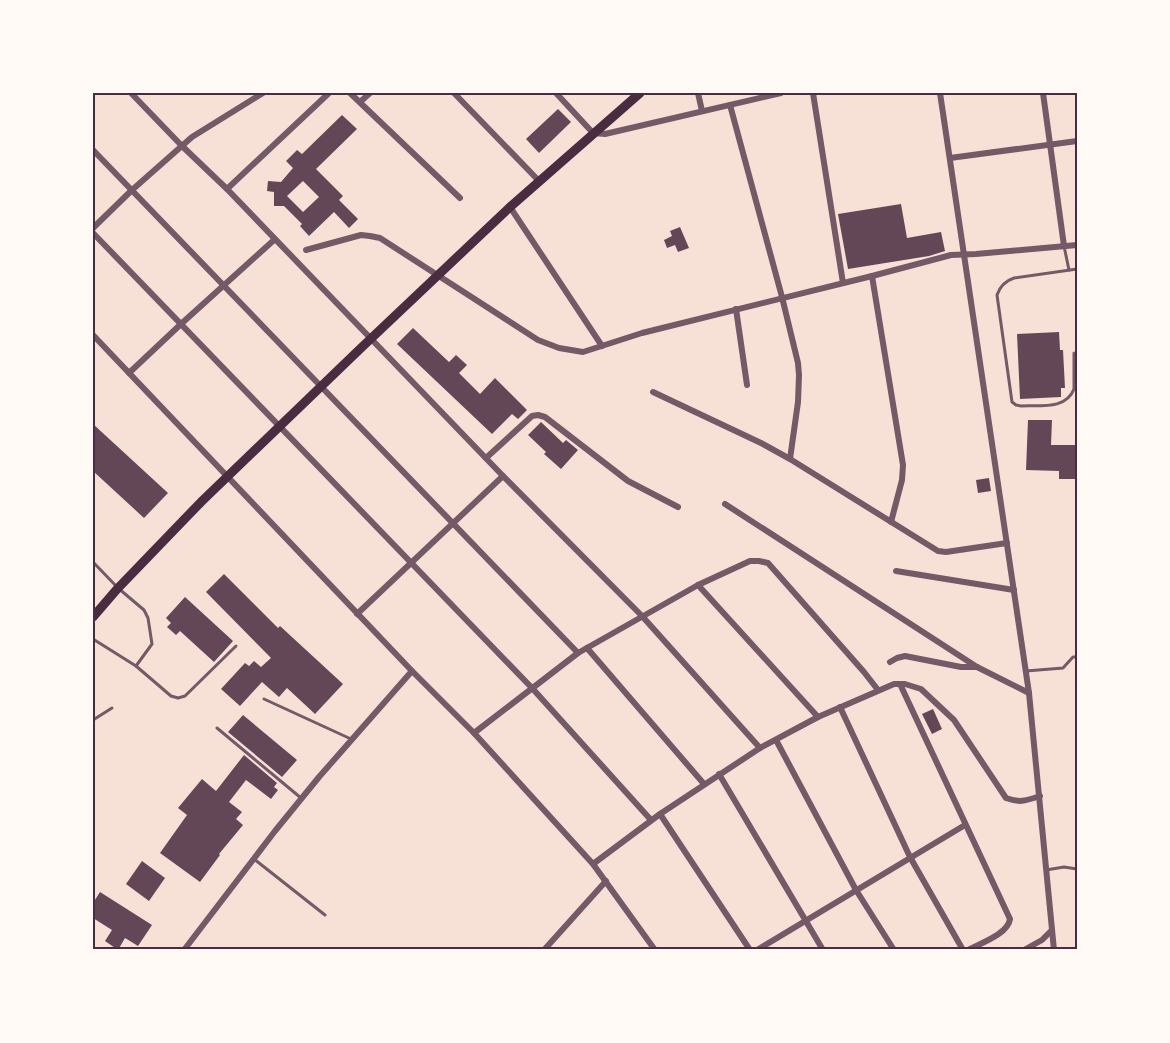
<svg xmlns="http://www.w3.org/2000/svg" width="1170" height="1043" font-family="'DejaVu Sans',sans-serif">
<rect width="100%" height="100%" fill="#f7e1d7"/>
<!-- building -->
<g fill="#644757" fill-rule="evenodd">
<polygon points="558,109 571,122 539,153 526,139"/>
<path d="M342,115L357,129L316,169L343,196L339,200L358,219L349,228L334,212L309,236L300,226L302,224L284,206H274V192L267,191L268,181L281,182L293,168L286,161L297,150L302,154ZM303,181L319,197L303,212L287,196Z"/>
<polygon points="901,204 907,238 941,232 945,251 929,256 848,269 838,214"/>
<polygon points="680,227 689,248 678,252 675,245 667,248 664,240 672,236 670,231"/>
<polygon points="413,328 449,362 456,355 467,365 459,373 480,394 495,378 527,410 518,419 512,414 492,434 397,344"/>
<polygon points="1059,332 1060,350 1063,350 1065,388 1061,388 1061,397 1020,399 1017,334"/>
<polygon points="1028,420 1052,420 1051,445 1077,445 1077,479 1059,479 1059,471 1026,470"/>
<polygon points="541,422 563,443 566,440 578,450 561,469 544,454 546,452 528,435"/>
<polygon points="93,424 168,493 144,518 93,471"/>
<polygon points="989,478 991,491 978,493 976,480"/>
<polygon points="224,574 278,628 280,626 343,684 315,714 287,688 279,697 262,682 240,706 221,689 245,663 249,666 254,661 261,667 271,658 206,592"/>
<polygon points="185,597 233,641 214,662 180,631 176,635 167,627 171,623 166,618"/>
<polygon points="933,709 942,729 932,734 922,714"/>
<polygon points="243,715 297,760 282,777 228,732"/>
<polygon points="244,755 277,783 274,787 278,790 271,799 246,780 229,802 242,812 236,819 243,825 219,854 220,855 200,882 160,853 187,815 178,808 202,779 216,791"/>
<polygon points="142,861 165,878 149,901 126,884"/>
<polygon points="100,892 152,925 138,946 125,938 118,950 105,941 112,930 93,918 93,903"/>
</g>
<g fill="none" stroke-linecap="round" stroke-linejoin="round">
<!-- service -->
<g stroke="#755966" stroke-width="3">
<polyline points="1064,246 1069,270"/>
<path d="M1074,353V389C1066,410 1040,405 1021,406L1016,405L1012,402L997,295C1000,286 1005,281 1014,278L1077,269"/>
<polyline points="93,562 118,588 144,610 148,618 152,644 136,666"/>
<polyline points="93,639 136,666 171,696 178,698 185,696 236,646"/>
<polyline points="1026,671 1063,668 1073,657 1077,657"/>
<polyline points="264,699 351,739"/>
<polyline points="93,720 112,708"/>
<polyline points="217,728 301,798"/>
<polyline points="254,859 325,915"/>
<polyline points="1046,870 1064,867 1077,869"/>
</g>
<!-- minor -->
<g stroke="#755966" stroke-width="6">
<polyline points="131,93 182,146 227,189 503,476 642,616 760,748"/>
<polyline points="350,93 460,198"/>
<polyline points="454,93 539,181"/>
<polyline points="556,93 593,133 605,134 781,93"/>
<polyline points="698,93 702,111"/>
<polyline points="813,93 843,283"/>
<polyline points="940,93 1029,693 1054,950"/>
<polyline points="1043,93 1064,246"/>
<polyline points="360,102 370,93"/>
<polyline points="730,105 782,297 798,363 799,375 798,402 790,459"/>
<polyline points="93,150 578,653"/>
<polyline points="950,158 1077,141"/>
<polyline points="227,189 329,93"/>
<polyline points="510,207 602,346"/>
<polyline points="93,228 132,190 192,137 263,93"/>
<polyline points="93,233 532,688 651,820"/>
<polyline points="306,250 361,235 370,236 380,238 538,340 559,348 583,352 642,333 872,276 951,255 976,254 1077,245"/>
<polyline points="872,276 903,465 902,480 891,522"/>
<polyline points="736,309 747,385"/>
<polyline points="93,335 412,671 474,733 593,864 655,950"/>
<polyline points="129,373 181,324 274,240"/>
<polyline points="653,392 761,443 790,459 938,551 946,552 1007,543"/>
<polyline points="486,458 532,416 538,415 545,417 628,481 678,507"/>
<polyline points="725,504 977,667 1029,693"/>
<polyline points="896,571 1014,590"/>
<polyline points="698,585 818,717"/>
<polyline points="357,614 503,476"/>
<polyline points="587,648 704,784"/>
<polyline points="890,662 897,658 905,656 961,667 977,667"/>
<path d="M900,684L1010,919C1008,934 981,943 968,950"/>
<polyline points="840,707 910,857 963,950"/>
<polyline points="474,733 578,653 698,585 750,561 759,561 768,563 864,672 878,690"/>
<polyline points="776,740 856,890 894,950"/>
<polyline points="719,774 823,950"/>
<polyline points="660,814 750,950"/>
<path d="M593,864L660,814L760,748L818,717L894,684H905L921,689L954,720L1006,798C1020,803 1025,801 1040,796"/>
<polyline points="184,950 275,831 319,777 412,671"/>
<polyline points="544,950 606,881"/>
<polyline points="757,950 965,825"/>
<polyline points="1024,950 1042,940 1052,930"/>
</g>
<!-- secondary -->
<polyline stroke="#4a2c40" stroke-width="9" points="93,617 118,588 201,502 361,348 510,207 640,93"/>
</g>
<!-- border -->
<rect width="1170" height="1043" fill="none" stroke="#fffaf5" stroke-width="189"/>
<rect x="94" y="94" width="982" height="854" fill="none" stroke="#4a2c40" stroke-width="2"/>
</svg>
